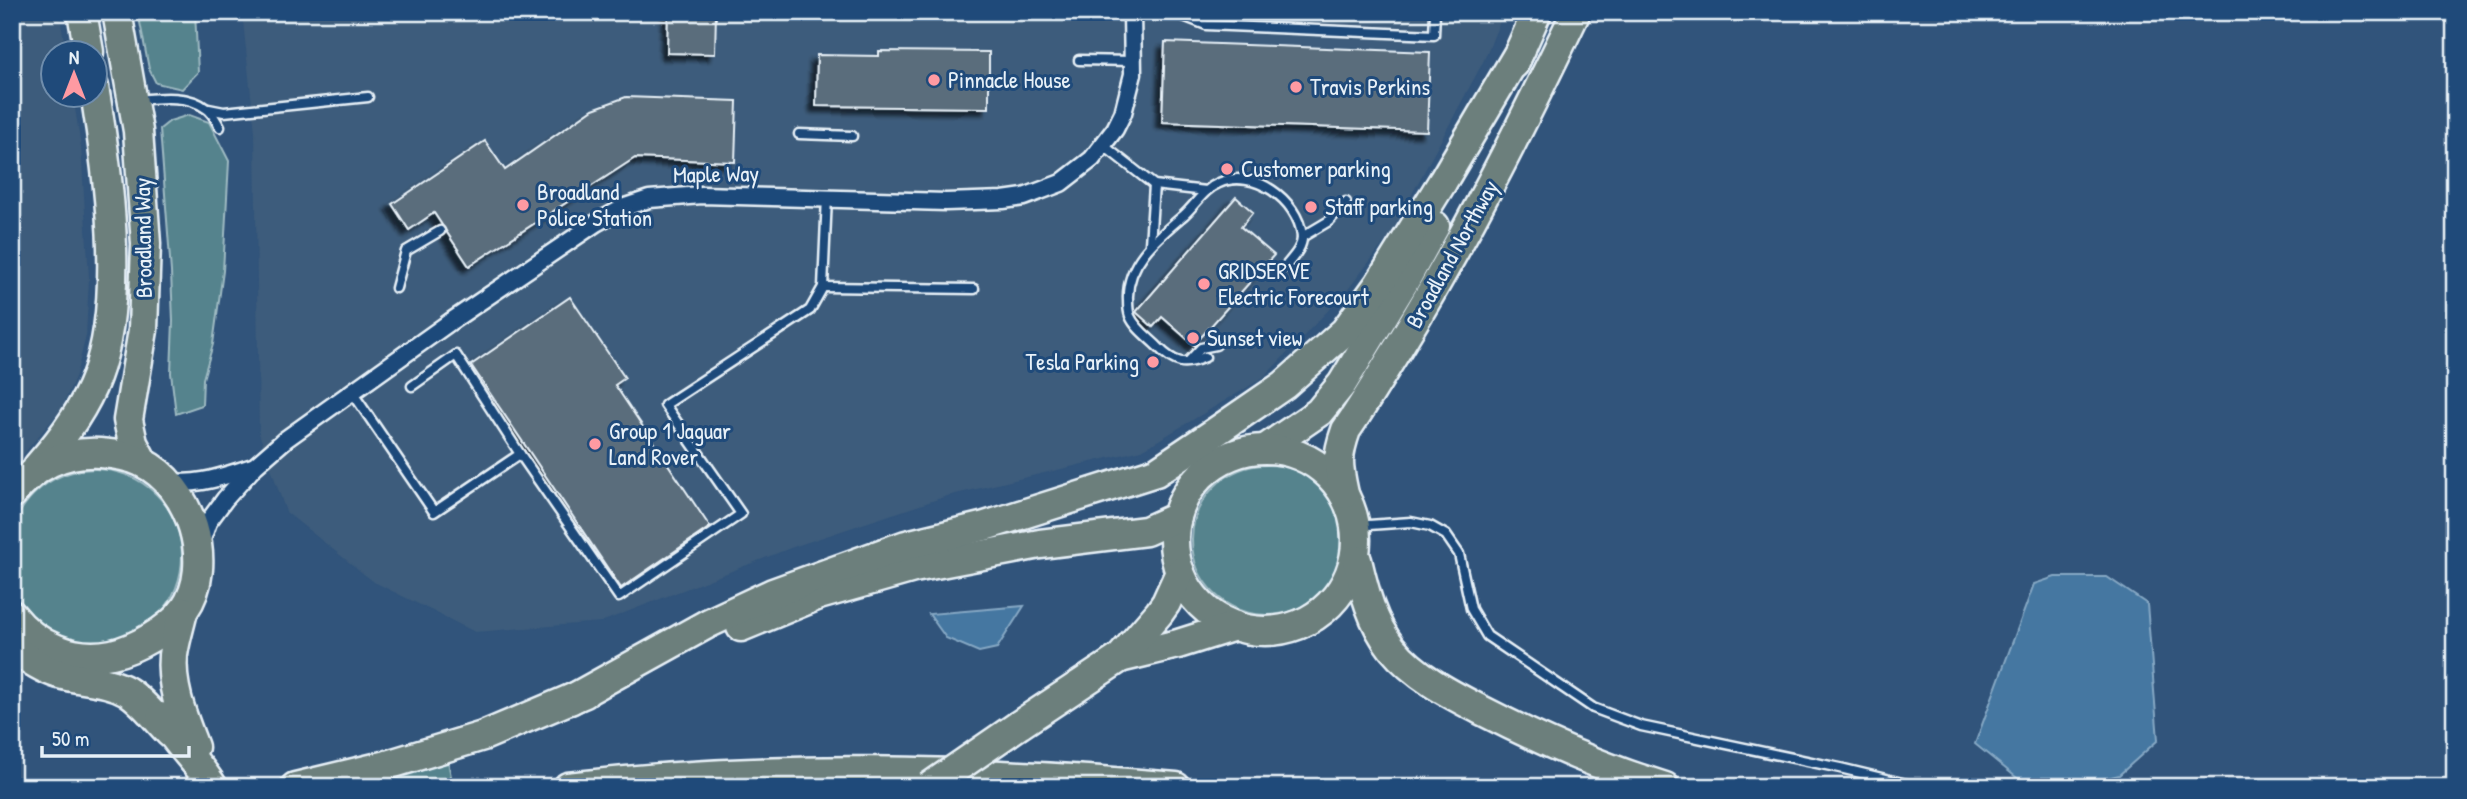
<svg xmlns="http://www.w3.org/2000/svg" width="2467" height="799" font-family="'Patrick Hand',sans-serif">
<defs>
<filter id="shadow"><feDropShadow dx="-6" dy="6" stdDeviation="2" flood-color="#0009"/></filter>
</defs>
<rect width="100%" height="100%" fill="#31547b"/>
<filter id="ink" filterUnits="userSpaceOnUse"><feTurbulence type="fractalNoise" baseFrequency=".0143" numOctaves="2"/><feDisplacementMap in="SourceGraphic" scale="14" xChannelSelector="R" yChannelSelector="G"/><feConvolveMatrix kernelMatrix="1 2 1 2 8 2 1 2 1" color-interpolation-filters="sRGB"/></filter>
<g filter="url(#ink)">
<!-- built -->
<g fill="#3d5c7b">
<polygon points="12,12 59,12 66,52 52,52 52,94 73,95 81,147 89,278 86,336 76,375 62,408 12,468"/>
<polygon points="242,12 1504,12 1483,62 1390,235 1346,292 1263,378 1142,450 947,496 793,547 601,622 475,632 374,582 286,512 259,433 255,132"/>
</g>
<!-- green -->
<g fill="#55838d" stroke="#9ebac2" stroke-width="2">
<polygon points="138,12 195,12 198,72 182,89 156,83 149,69"/>
<polygon points="189,115 209,122 229,161 223,271 213,344 203,379 202,405 176,414 171,373 173,321 171,272 160,129 170,121"/>
<circle cx="1267" cy="540" r="75"/>
<circle cx="95" cy="556" r="87"/>
<polygon points="448,761 452,782 428,787 346,787"/>
</g>
<!-- water -->
<g fill="#4477a1" stroke="#86a8c4" stroke-width="2">
<polygon points="2055,577 2107,577 2147,604 2158,740 2119,775 2072,787 2027,786 1975,744 2034,584"/>
<polygon points="1024,606 997,648 979,652 946,638 929,614"/>
</g>
<!-- building -->
<g fill="#5a6d7c" stroke="#e8f1f8" stroke-width="2" filter="url(#shadow)">
<polygon points="668,12 716,12 715,54 667,53"/>
<polygon points="1165,42 1430,52 1427,131 1162,122"/>
<polygon points="879,51 989,52 989,108 816,106 817,55 879,56"/>
<polygon points="626,97 737,101 735,162 635,158 469,266 434,213 409,230 392,204 485,141 505,170 593,109"/>
<polygon points="1236,197 1253,212 1241,227 1274,255 1194,345 1162,317 1153,327 1136,312"/>
<polygon points="570,297 625,378 615,385 710,527 621,588 471,365"/>
</g>
<g fill="none" stroke-linecap="round" stroke-linejoin="round">
<defs>
<g id="lane">
<polyline points="1173,12 1206,25 1434,35 1435,12"/>
<polyline points="1079,60 1133,61"/>
<path d="M136,100C158,98 189,94 207,109C213,113 216,121 220,127"/>
<polyline points="209,109 224,112 368,97"/>
<polyline points="799,134 852,136"/>
<polyline points="1103,145 1154,185 1206,191"/>
<polyline points="1302,237 1329,221 1346,202"/>
<polyline points="1150,244 1154,185"/>
<polyline points="823,287 974,289"/>
<polyline points="396,288 406,251 440,231"/>
<path d="M1205,357C1184,366 1175,364 1158,347C1149,338 1135,328 1130,316C1128,311 1128,305 1128,300C1126,262 1158,237 1184,215C1196,204 1204,189 1219,183C1253,168 1298,199 1302,236C1303,248 1292,258 1285,267"/>
<polyline points="1189,361 1201,348 1216,345"/>
<polyline points="412,386 456,355 520,454 619,597 741,514 665,405 810,310 823,287 827,197"/>
<polyline points="352,392 434,512 520,454"/>
<polyline points="1355,526 1411,522 1430,526 1446,535 1459,554 1471,609 1487,636 1593,708 1641,726 1840,768 1919,787"/>
</g>
<g id="street">
<path d="M166,481C198,487 223,476 253,467"/>
<polyline points="200,545 208,522 225,499 255,466 286,439 450,322 596,223 625,207 649,199 702,195 946,202 1003,200 1024,197 1061,183 1092,159 1115,129 1123,113 1133,74 1132,12"/>
</g>
<g id="highway">
<polyline points="82,12 89,52"/>
<polyline points="117,12 138,131 146,244 143,330 128,420 133,443 143,462"/>
<polyline points="1514,64 1537,12"/>
<polyline points="1265,449 1319,412 1342,384 1404,282 1435,226"/>
<circle cx="1265" cy="540" r="91"/>
<path d="M38,466C61,440 84,410 96,377C126,298 108,170 94,87"/>
<path d="M12,494C35,466 62,451 100,453C114,454 129,456 141,462C191,485 216,565 184,610C169,630 135,649 112,654C74,662 36,646 12,615"/>
<path d="M1344,494C1338,466 1336,458 1346,430C1365,403 1381,375 1398,348C1464,240 1521,127 1576,12"/>
<path d="M1357,560C1364,590 1372,623 1392,648C1415,676 1448,693 1479,709C1539,740 1600,767 1665,787"/>
<path d="M183,611C180,625 175,640 173,655C170,687 183,718 194,747"/>
<polyline points="741,627 819,595 914,568 1040,544 1146,531 1177,517"/>
<path d="M12,647C26,658 43,669 59,674C81,681 106,679 127,691C143,701 156,719 170,733"/>
<polyline points="1120,658 1178,644 1235,626"/>
<polyline points="570,700 709,623 773,593 906,545 985,526 1156,472 1214,433 1284,385 1345,331 1379,284 1443,181 1521,49"/>
<path d="M161,717C175,743 198,762 213,787"/>
<polyline points="1019,725 1120,658 1159,613 1166,603 1180,572"/>
<polyline points="295,787 387,765 483,736 585,693"/>
<path d="M568,787C770,763 974,769 1176,787"/>
</g>
</defs>
<!-- lane casing -->
<use href="#lane" stroke="#e8f1f8" stroke-width="13"/>
<!-- street casing -->
<use href="#street" stroke="#e8f1f8" stroke-width="21"/>
<!-- highway casing -->
<use href="#highway" stroke="#e8f1f8" stroke-width="33"/>
<!-- lane -->
<use href="#lane" stroke="#1f4a7a" stroke-width="8"/>
<!-- street -->
<use href="#street" stroke="#1f4a7a" stroke-width="16"/>
<!-- highway -->
<use href="#highway" stroke="#6c7f7c" stroke-width="28"/>
<defs>
<polyline id="highway-bridge" points="929,787 1019,725"/>
</defs>
<!-- highway-bridge casing -->
<use href="#highway-bridge" stroke="#e8f1f8" stroke-width="33" stroke-linecap="butt"/>
<!-- highway-bridge -->
<use href="#highway-bridge" stroke="#6c7f7c" stroke-width="28"/>
</g>
</g>
<!-- markers -->
<g fill="#ff9aa2" stroke="#1f4a7a" stroke-width="2.5">
<circle cx="934" cy="80" r="7"/>
<circle cx="1296" cy="87" r="7"/>
<circle cx="1227" cy="169" r="7"/>
<circle cx="523" cy="205" r="7"/>
<circle cx="1311" cy="207" r="7"/>
<circle cx="1204" cy="284" r="7"/>
<circle cx="1193" cy="338" r="7"/>
<circle cx="1153" cy="362" r="7"/>
<circle cx="595" cy="444" r="7"/>
</g>
<g text-anchor="middle" stroke-width="6" stroke-linejoin="round" paint-order="stroke">
<!-- poi labels -->
<g font-size="23" fill="#e8f1f8" stroke="#1f4a7a" text-anchor="start">
<text x="948" y="88">Pinnacle House</text>
<text x="1310" y="95">Travis Perkins</text>
<text x="1241" y="177">Customer parking</text>
<text x="537" y="200">Broadland<tspan x="537" dy="26">Police Station</tspan></text>
<text x="1325" y="215">Staff parking</text>
<text x="1218" y="279">GRIDSERVE<tspan x="1218" dy="26">Electric Forecourt</tspan></text>
<text x="1207" y="346">Sunset view</text>
<text x="1139" y="370" text-anchor="end">Tesla Parking</text>
<text x="609" y="439">Group 1 Jaguar<tspan x="609" dy="26">Land Rover</tspan></text>
</g>
<!-- street labels -->
<g font-size="23" fill="#e8f1f8" stroke="#1f4a7a">
<text transform="translate(716 174) rotate(-1)" y="8">Maple Way</text>
<text transform="translate(143 238) rotate(-91)" y="8">Broadland Way</text>
<text transform="translate(1452 254) rotate(-61)" y="8">Broadland Northway</text>
</g>
</g>
<!-- margin -->
<rect width="2467" height="799" fill="none" stroke="#1f4a7a" stroke-width="42"/>
<rect x="21" y="21" width="2425" height="757" fill="none" stroke="#e8f1f8" stroke-width="2.5" filter="url(#ink)"/>
<!-- north arrow -->
<g transform="translate(74 74)"><circle r="33" fill="#1f4a7a" stroke="#6f8dac" stroke-width="2"/>
<path d="M0-5L12 26L0 18L-12 26Z" fill="#ff9aa2"/>
<text y="-10" font-size="19" font-weight="bold" text-anchor="middle" fill="#e8f1f8">N</text>
</g>
<!-- scale -->
<path d="M42 746v10h147v-10" fill="none" stroke="#e8f1f8" stroke-width="3.5"/>
<text x="52" y="746" font-size="21" fill="#e8f1f8" stroke="#1f4a7a" stroke-width="5" paint-order="stroke">50 m</text>
</svg>
